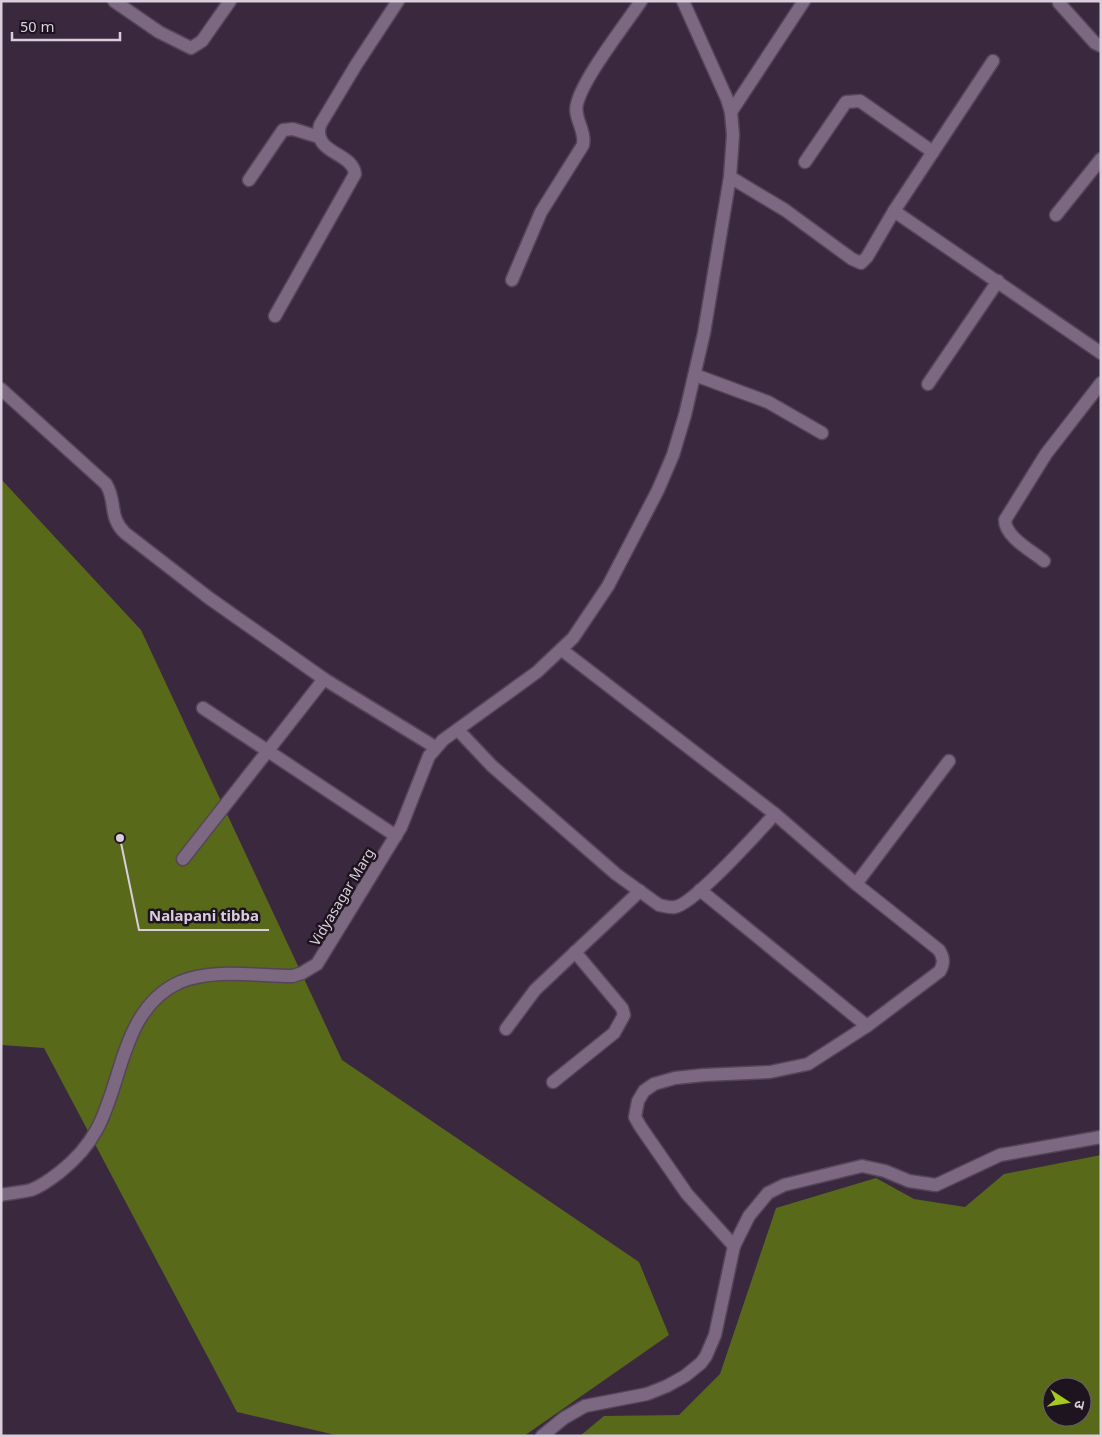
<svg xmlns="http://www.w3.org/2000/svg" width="1102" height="1437" font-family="Georgia,'Noto Sans Devanagari',serif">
<rect width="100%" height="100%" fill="#3a283f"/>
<!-- forest -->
<g fill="#586919" fill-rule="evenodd">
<polygon points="1,479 141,630 342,1060 639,1262 669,1335 524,1436 340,1436 237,1412 44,1048 1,1045"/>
<path d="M1101,1155V1436H580L604,1416L679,1415L720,1374L776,1208L876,1178L914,1199L965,1207L1004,1174ZM1052,1387H1082V1417H1052Z"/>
</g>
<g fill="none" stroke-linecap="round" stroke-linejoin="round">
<defs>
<g id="minor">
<polyline points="114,1 159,32 191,48 202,41 230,1"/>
<polyline points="1059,3 1095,43 1101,46"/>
<polyline points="731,112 804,1"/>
<polyline points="805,162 846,102 860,101 933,152"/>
<polyline points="730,177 785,210 852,259 861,263 867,257 894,211 993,61"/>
<polyline points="249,180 283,130 293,129 319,137"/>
<polyline points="894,211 1101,353"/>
<polyline points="1056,215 1101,159"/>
<path d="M512,280L541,212L583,145C586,130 573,117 577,104C583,78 625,25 641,1"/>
<path d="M275,316L355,174C353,152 312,154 320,125L356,65L398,1"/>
<polyline points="695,375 768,402 822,433"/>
<polyline points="928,384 998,281"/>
<path d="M1,389L106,484C117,501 108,517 125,533L209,598L324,679"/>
<path d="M1044,561C1032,551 1005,537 1005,520L1046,454L1101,383"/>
<path d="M562,650L775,814L856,884L939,950C944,958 944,963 940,971L867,1026L700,890"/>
<polyline points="203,708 396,836"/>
<path d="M458,730L492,766L616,874L659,905C664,906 670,908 675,907C694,904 758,832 775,814"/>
<polyline points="183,859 324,679 435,747"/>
<polyline points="856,884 949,761"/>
<polyline points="506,1029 535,990 640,891"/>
<polyline points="553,1082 614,1033 624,1015 622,1008 575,952"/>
<path d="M1,1195C11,1193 22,1192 31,1190C42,1186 51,1179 60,1172C75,1160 88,1146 97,1129C123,1081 122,1008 180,982C213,968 258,976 293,976L302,973L317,964L401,827L429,756L443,740L537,672L573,638L608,586L658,490L673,455L685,415L704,333L730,177L733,135L731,112L727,99L683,1"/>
<polyline points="734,1246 687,1194 640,1126 635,1117 638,1101 644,1091 654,1084 675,1078 704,1075 770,1072 808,1064 867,1026"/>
<polyline points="542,1436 564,1418 585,1406 647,1394 667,1386 685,1376 701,1363 706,1356 715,1335 734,1246 749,1216 768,1193 784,1185 862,1166 885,1171 909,1181 936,1185 1000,1155 1101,1137"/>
</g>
</defs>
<!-- minor casing -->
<use href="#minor" stroke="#554558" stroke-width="15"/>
<!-- minor -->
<use href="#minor" stroke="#7d6882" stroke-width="12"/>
</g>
<g text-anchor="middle" stroke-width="5" stroke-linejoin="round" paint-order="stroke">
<!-- street labels -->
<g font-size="14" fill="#dacedc" stroke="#1d141f">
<text transform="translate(342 897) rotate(-59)" y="5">Vidyasagar Marg</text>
</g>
</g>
<!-- callouts -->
<path fill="none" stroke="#dacedc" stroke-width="2" d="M120 838L139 930H269"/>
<circle fill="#dacedc" stroke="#1d141f" stroke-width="2" cx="120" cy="838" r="5"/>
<g font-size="15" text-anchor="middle" font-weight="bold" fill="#dacedc" stroke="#1d141f" stroke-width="5" stroke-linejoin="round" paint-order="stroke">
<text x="204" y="921">Nalapani tibba</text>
</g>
<!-- border -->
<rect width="1102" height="1437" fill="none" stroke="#dacedc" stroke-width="5"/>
<!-- north arrow -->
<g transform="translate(1067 1402) rotate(102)"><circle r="24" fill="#1d141f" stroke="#695e6b"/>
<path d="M0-4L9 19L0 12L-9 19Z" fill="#a7c81f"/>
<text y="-8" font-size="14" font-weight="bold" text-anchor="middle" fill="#dacedc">उ</text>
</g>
<!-- scale -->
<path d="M12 32v8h108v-8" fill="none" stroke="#dacedc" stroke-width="2.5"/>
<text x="20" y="32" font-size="15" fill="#dacedc" stroke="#1d141f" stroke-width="4" paint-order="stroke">50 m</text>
</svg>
